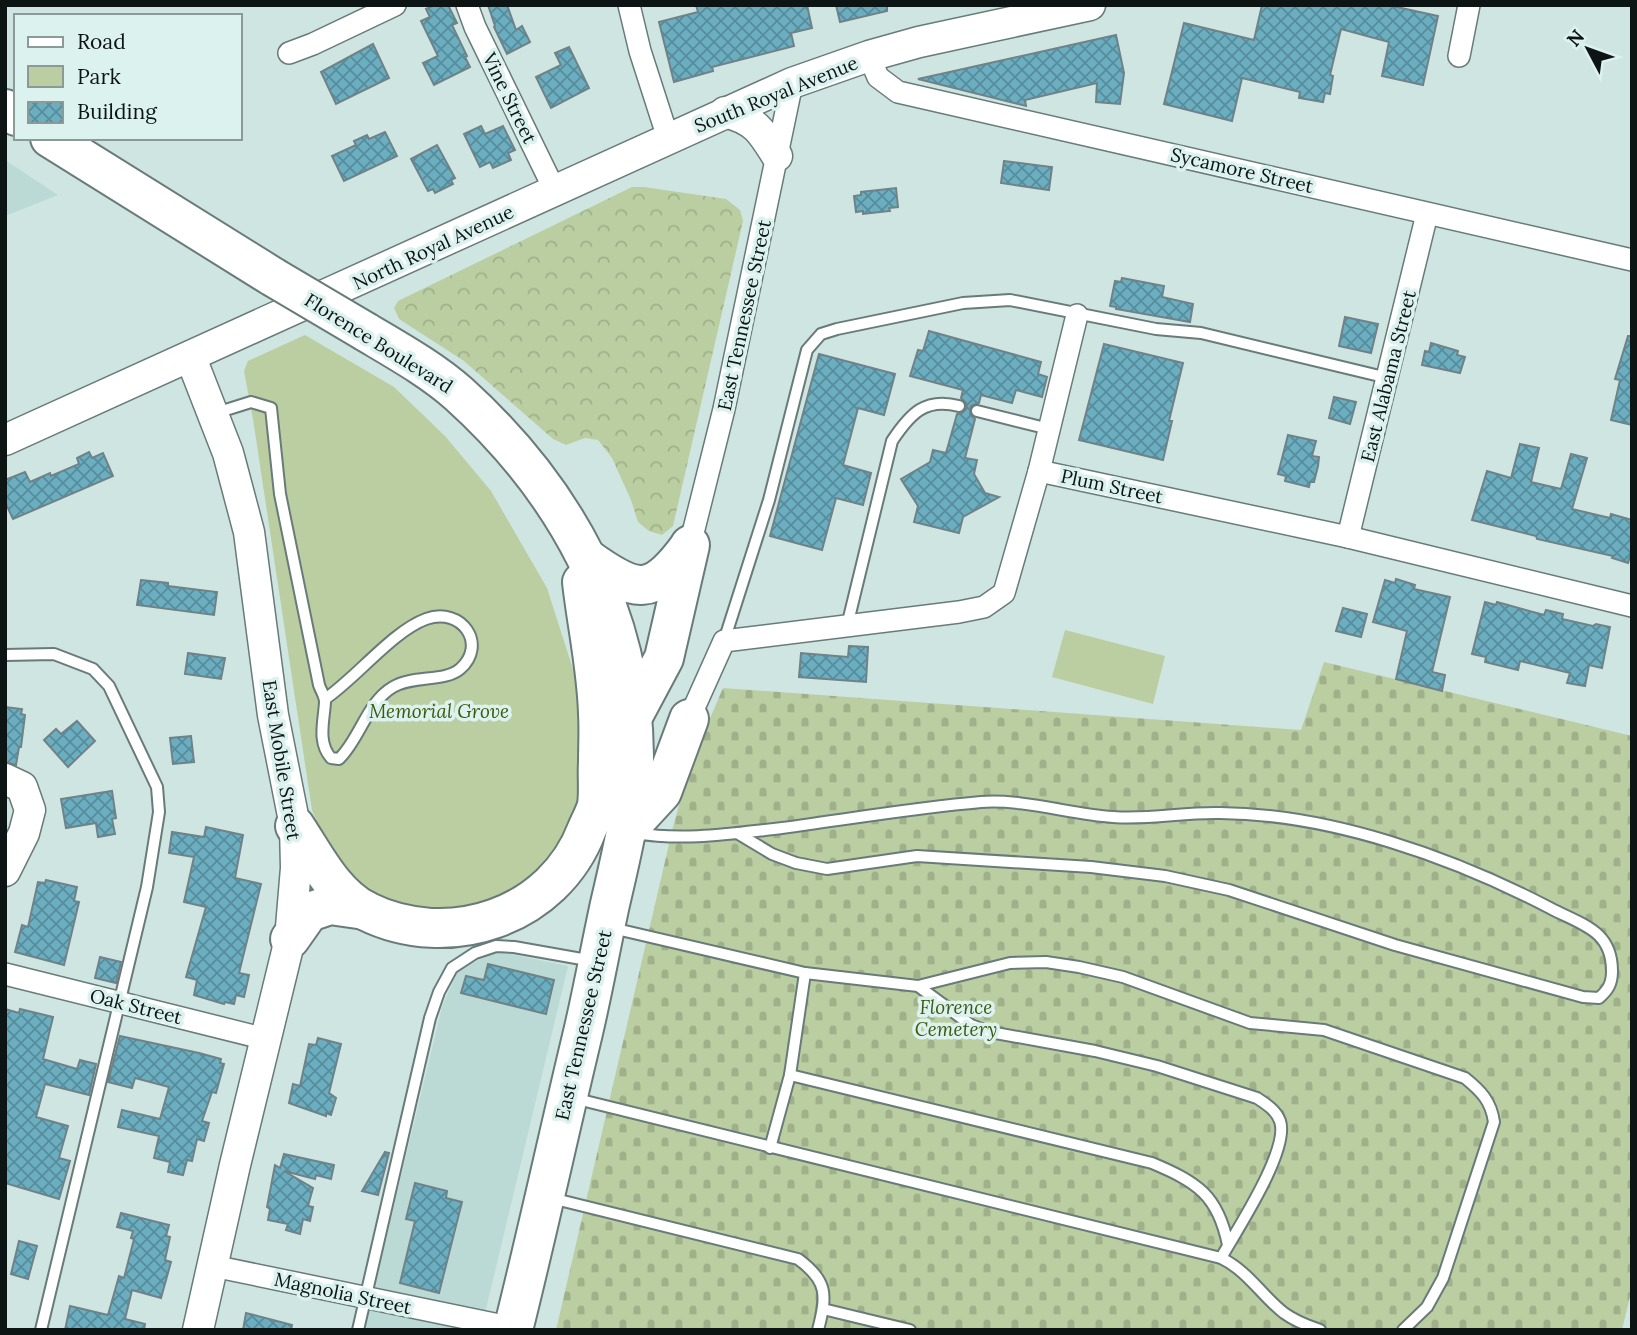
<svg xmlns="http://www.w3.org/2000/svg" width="1637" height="1335" font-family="Lora,serif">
<defs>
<pattern id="forest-crowns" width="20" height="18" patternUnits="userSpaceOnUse" patternTransform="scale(1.75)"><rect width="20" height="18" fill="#bacea1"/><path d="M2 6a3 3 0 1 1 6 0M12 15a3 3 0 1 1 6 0" fill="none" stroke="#9fb08a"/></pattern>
<pattern id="cemetery-stones" width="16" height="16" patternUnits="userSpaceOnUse" patternTransform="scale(1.75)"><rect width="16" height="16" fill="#bacea1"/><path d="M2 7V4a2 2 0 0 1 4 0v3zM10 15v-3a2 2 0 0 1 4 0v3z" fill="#9fb08a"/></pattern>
<pattern id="building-cross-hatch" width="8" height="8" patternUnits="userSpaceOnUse" patternTransform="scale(1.75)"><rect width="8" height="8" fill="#6baec0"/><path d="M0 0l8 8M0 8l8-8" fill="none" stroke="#568c9b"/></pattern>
</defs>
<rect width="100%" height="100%" fill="#cfe5e2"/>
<!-- built -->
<g fill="#bbdad5">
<polygon points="5,160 58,195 5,216"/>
<polygon points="496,951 568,966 481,1330 364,1330 442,1007 458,970"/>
</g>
<!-- forest -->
<polygon fill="url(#forest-crowns)" points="632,187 644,187 726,199 740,210 743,221 673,526 662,535 649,531 638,522 631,500 612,458 598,440 585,438 566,445 553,439 464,361 399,319 394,308 398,301"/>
<!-- cemetery -->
<polygon fill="url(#cemetery-stones)" points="1324,662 1632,736 1632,1288 1622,1330 556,1330 673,827 690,765 723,688 1301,730"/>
<!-- green -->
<g fill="#bacea1">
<polygon points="305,335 394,387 445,436 491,491 547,588 578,685 582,781 569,833 540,876 492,908 437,917 392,908 352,880 326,844 312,810 253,419 244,371 248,361"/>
<polygon points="1065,630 1165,656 1153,704 1052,677"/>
</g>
<!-- building -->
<g fill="url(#building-cross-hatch)" stroke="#6f8287" stroke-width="2">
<polygon points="434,5 448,5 457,23 452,25 467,56 465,57 470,67 434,85 423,63 438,56 421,21 430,17 426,9"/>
<polygon points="488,5 507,5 516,30 522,26 530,42 507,54 494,27 495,26"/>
<polygon points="696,5 807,5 812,28 791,33 794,46 712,67 713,71 674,82 659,22 698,12"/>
<polygon points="836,5 887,5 887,11 840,22"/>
<polygon points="1262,5 1388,5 1438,16 1423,85 1382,76 1389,42 1341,29 1330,75 1333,76 1330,94 1325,93 1323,102 1299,98 1300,92 1242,78 1232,121 1164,104 1184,23 1254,40"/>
<polygon points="1116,35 1124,73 1120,104 1096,102 1097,83 1025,100 1026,106 918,79"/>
<polygon points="373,44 389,78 336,104 321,72"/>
<polygon points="569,47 589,88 551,108 536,77 561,65 555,53"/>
<polygon points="481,126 485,134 503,126 515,150 508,153 511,160 493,168 490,162 480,167 464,134"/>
<polygon points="385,132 397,156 344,181 332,156 356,145 354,141 367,135 369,139"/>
<polygon points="437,145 455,178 451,180 453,184 435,193 433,189 428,191 411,159"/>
<polygon points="1004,161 1052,167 1049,190 1001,183"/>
<polygon points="896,188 898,207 889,208 890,211 863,214 863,211 856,212 854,196 861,195 861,192"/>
<polygon points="1122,278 1164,286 1162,297 1193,304 1190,322 1116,309 1116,307 1110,306 1115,281 1121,282"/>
<polygon points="1345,317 1378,324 1371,353 1339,346"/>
<polygon points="929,331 1041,362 1038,374 1047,377 1042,397 1016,390 1012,403 981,395 979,403 971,406 970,414 975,419 965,458 977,460 974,474 985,493 999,497 963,517 959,533 914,522 918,506 901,479 930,462 933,450 946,453 957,414 962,413 967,408 966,403 961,398 963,390 910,376 918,350 923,351"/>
<polygon points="1628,336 1632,336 1632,425 1611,420 1620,380 1615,379"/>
<polygon points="1431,343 1458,351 1457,355 1465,357 1460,373 1422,365 1425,351 1429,352"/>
<polygon points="1104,344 1183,363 1169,421 1172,421 1163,460 1079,440"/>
<polygon points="819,354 895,374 884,415 858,408 843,465 871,473 863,505 836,498 822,550 770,536"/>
<polygon points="1334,397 1356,402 1350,424 1329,418"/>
<polygon points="1288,435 1316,441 1312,456 1319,457 1318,466 1314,482 1310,482 1309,487 1285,481 1286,476 1278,474"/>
<polygon points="1520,444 1539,448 1531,482 1561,489 1571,454 1587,458 1572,509 1610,518 1611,514 1632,520 1632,550 1628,563 1612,558 1613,556 1537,539 1536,536 1472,520 1487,471 1511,478"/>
<polygon points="89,452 92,458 103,453 113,476 13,519 5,502 5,480 25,472 30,482 50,473 51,476 79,464 77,458"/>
<polygon points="1396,579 1415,585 1414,589 1450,597 1432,672 1445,675 1442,691 1396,679 1407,631 1373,622 1385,580 1395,583"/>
<polygon points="141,580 168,583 168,586 217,592 214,615 137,605"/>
<polygon points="1485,602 1496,605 1497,602 1544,615 1546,610 1563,614 1562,619 1593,626 1596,624 1610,627 1602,668 1589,665 1585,686 1567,683 1570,673 1520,661 1518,670 1485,662 1486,657 1472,654"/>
<polygon points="1343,608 1367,614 1361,637 1336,631"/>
<polygon points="849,646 868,647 866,682 799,677 801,653 848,657"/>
<polygon points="188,653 225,658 221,679 185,674"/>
<polygon points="5,707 22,709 21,714 25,715 21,747 19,747 16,765 5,762"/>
<polygon points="77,721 95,741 68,767 44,740 56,729 61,734"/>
<polygon points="191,736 194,762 173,764 170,738"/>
<polygon points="112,791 116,818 112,819 115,834 98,837 96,823 66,828 61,799"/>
<polygon points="206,827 243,835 235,878 261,884 239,973 249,975 244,997 236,995 234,1004 225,1002 224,1004 194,995 197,980 186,977 206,907 184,902 194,857 169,853 172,832 204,837"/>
<polygon points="46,880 77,887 74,901 79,902 64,965 15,952 22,925 28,927 38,882 45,883"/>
<polygon points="100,957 121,962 116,983 95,978"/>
<polygon points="488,964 554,980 546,1014 461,993 466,976 484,980"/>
<polygon points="5,1009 19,1013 20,1009 53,1017 43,1059 77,1069 80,1060 96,1064 89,1095 45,1084 36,1117 68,1126 59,1158 70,1161 59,1199 5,1183"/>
<polygon points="120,1036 199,1053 221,1059 220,1063 224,1064 216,1093 212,1092 202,1121 209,1123 204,1141 197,1139 192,1161 187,1160 183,1175 168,1172 170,1162 154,1158 159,1136 118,1127 122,1110 160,1119 169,1087 135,1078 132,1088 108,1082"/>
<polygon points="318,1038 341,1044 329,1093 336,1098 331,1115 326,1113 326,1116 289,1103 293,1084 300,1086 309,1044 316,1045"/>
<polygon points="385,1152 389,1153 378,1195 362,1191"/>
<polygon points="284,1154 334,1165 331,1179 316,1175 315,1179 284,1171 313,1188 308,1206 313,1207 310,1221 303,1219 300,1234 286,1230 288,1224 268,1220 270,1209 267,1207 275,1165 280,1168"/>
<polygon points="415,1183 447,1191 446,1198 462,1202 439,1293 400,1283 415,1221 406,1219"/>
<polygon points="121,1213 169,1225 166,1236 170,1237 165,1260 171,1262 161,1298 132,1290 125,1319 145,1324 144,1330 65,1330 70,1306 108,1315 119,1276 124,1278 134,1239 131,1238 133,1231 117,1227"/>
<polygon points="19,1241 37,1246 28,1279 11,1274"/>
<polygon points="246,1313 292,1325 291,1330 243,1330"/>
</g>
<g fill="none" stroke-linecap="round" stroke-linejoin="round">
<defs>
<g id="lane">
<polyline points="977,411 1049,429"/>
<path d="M216,413L251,402L271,408L280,494L319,685C321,691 325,696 325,702C324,721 317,742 331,758L339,759C360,739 367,702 393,687C413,675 445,682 460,669C488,645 462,606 426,619C393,631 356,678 325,699"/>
<path d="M847,626L892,441C910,414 925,397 959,406"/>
<polyline points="724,641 769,500 807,350 821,334 837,329 963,303 1010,300 1156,329 1201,333 1388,378"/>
<polyline points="5,655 54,654 93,669 109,686 157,787 159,812 147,887 41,1330"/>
<path d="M636,833C681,841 729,834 774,829C843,820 912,808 981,802C1025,799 1069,814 1113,817C1149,820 1184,812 1220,813C1331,814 1452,857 1550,908C1582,925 1612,930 1612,971C1612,984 1608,990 1599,998L1583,997L1395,945L1229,890L1165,876L1091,867L917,856L827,869L796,863L772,854L737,833"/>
<path d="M612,928L805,973L918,986L971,1025L990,1032L1095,1051L1157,1066L1257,1098C1266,1104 1276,1110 1280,1121C1290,1150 1236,1231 1221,1258"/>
<path d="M918,986L1010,963L1046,962L1079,967L1123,977L1250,1023L1324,1030L1465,1078C1481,1091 1491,1101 1494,1122L1443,1278L1427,1307L1403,1330"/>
<path d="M790,1075L1152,1163C1197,1182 1218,1195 1228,1245"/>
<path d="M573,1098L1221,1258C1248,1271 1262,1296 1284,1313C1295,1321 1308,1326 1320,1330"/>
<polyline points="770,1148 790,1075 805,973"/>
<path d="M551,1198L798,1259C828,1281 827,1295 818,1330"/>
<polyline points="823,1309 910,1330"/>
<polyline points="358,1330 430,1018 439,992 452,968 475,953 496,946 514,947 593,961"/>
</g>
<g id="street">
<polyline points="467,5 475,27 555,191"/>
<polyline points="629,5 640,51 668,138"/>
<polyline points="289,53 313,44 395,5"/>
<polyline points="869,56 878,77 898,92 1632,260"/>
<polyline points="1459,56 1469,5"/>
<polyline points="1039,471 1348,537 1632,606"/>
<polyline points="1348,537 1427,214"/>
<polyline points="690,545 724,409 792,83"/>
<polyline points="689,719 724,641 959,612 984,607 1004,593 1039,471 1077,315"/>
<polyline points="5,974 266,1039"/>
<polyline points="213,1266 514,1328"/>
</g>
<g id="secondary">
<path d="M725,112C755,120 761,130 777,156"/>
<polyline points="191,358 228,453 249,532 273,715 295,826 296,868 290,939 235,1165 198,1330"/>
<polyline points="5,440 792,83 869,56 919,42 1090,5"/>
<polyline points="5,779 22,787 30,810 24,833 5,871"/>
</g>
<g id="highway">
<polyline points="5,109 16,116"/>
<polyline points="50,138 273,277"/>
<path d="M366,332C398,351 432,370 459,394C564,489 633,612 634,756C634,806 621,856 610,904C600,950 592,996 581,1041C558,1137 537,1234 513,1330"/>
<path d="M588,559C637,594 652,597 689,547"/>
<polyline points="632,718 664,658 690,545"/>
<path d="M295,826C315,856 333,894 366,911C449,952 554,917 587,829C590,822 595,813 597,805C599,791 597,776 598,762C598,746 599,730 598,714C597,670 587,626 582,582"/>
<polyline points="626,831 662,792 689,719"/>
<polyline points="290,939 309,912 330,905 365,910"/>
</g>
</defs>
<!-- lane casing -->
<use href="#lane" stroke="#687b78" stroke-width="14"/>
<!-- street casing -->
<use href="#street" stroke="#687b78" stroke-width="24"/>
<!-- secondary casing -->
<use href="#secondary" stroke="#687b78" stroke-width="33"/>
<!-- highway casing -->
<use href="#highway" stroke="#687b78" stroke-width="42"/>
<!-- lane -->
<use href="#lane" stroke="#fff" stroke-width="10"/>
<!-- street -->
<use href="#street" stroke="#fff" stroke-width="21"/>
<!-- secondary -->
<use href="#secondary" stroke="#fff" stroke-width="30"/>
<!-- highway -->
<use href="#highway" stroke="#fff" stroke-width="38"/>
<defs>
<polyline id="highway-bridge" points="273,277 366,332"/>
</defs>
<!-- highway-bridge casing -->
<use href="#highway-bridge" stroke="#687b78" stroke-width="42" stroke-linecap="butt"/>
<!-- highway-bridge -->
<use href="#highway-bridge" stroke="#fff" stroke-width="38"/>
</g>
<g text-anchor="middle" stroke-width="7" stroke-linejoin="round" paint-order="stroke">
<!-- street labels -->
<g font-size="19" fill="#0d1514" stroke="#dcf2ef">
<text transform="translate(776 94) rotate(-22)" y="7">South Royal Avenue</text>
<text transform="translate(510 98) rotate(64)" y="7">Vine Street</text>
<text transform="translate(1242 170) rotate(13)" y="7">Sycamore Street</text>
<text transform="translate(433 247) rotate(-25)" y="7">North Royal Avenue</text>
<text transform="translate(744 315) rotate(-78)" y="7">East Tennessee Street</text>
<text transform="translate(379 343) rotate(32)" y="7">Florence Boulevard</text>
<text transform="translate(1388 376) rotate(-76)" y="7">East Alabama Street</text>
<text transform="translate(1112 486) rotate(12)" y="7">Plum Street</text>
<text transform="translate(282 760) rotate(81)" y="7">East Mobile Street</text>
<text transform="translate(136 1006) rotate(14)" y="7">Oak Street</text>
<text transform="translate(583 1025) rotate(-77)" y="7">East Tennessee Street</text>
<text transform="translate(343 1293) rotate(12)" y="7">Magnolia Street</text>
</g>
<!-- park labels -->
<g font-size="19" font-style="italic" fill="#3f590e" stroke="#dcf2ef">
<text x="439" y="718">Memorial Grove</text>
<text x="956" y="1014">Florence<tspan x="956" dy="22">Cemetery</tspan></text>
</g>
</g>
<!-- border -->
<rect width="1637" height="1335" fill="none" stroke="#0d1514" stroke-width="14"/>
<!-- legend -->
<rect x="14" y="14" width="228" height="126" fill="#dcf2ef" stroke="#899a97" stroke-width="2"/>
<rect x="28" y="37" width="35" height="10" fill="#ffffff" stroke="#899a97" stroke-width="2"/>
<text x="77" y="49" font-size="21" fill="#0d1514">Road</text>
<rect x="28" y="66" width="35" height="21" fill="#bacea1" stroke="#899a97" stroke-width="2"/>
<text x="77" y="84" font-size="21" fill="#0d1514">Park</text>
<rect x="28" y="102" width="35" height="21" fill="url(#building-cross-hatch)" stroke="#899a97" stroke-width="2"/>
<text x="77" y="119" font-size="21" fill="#0d1514">Building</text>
<!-- north arrow -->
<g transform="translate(1588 49) rotate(311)" stroke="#dcf2ef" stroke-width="5" paint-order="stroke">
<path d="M0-5L12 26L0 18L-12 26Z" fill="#0d1514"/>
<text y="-10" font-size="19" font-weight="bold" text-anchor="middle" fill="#0d1514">N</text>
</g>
</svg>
